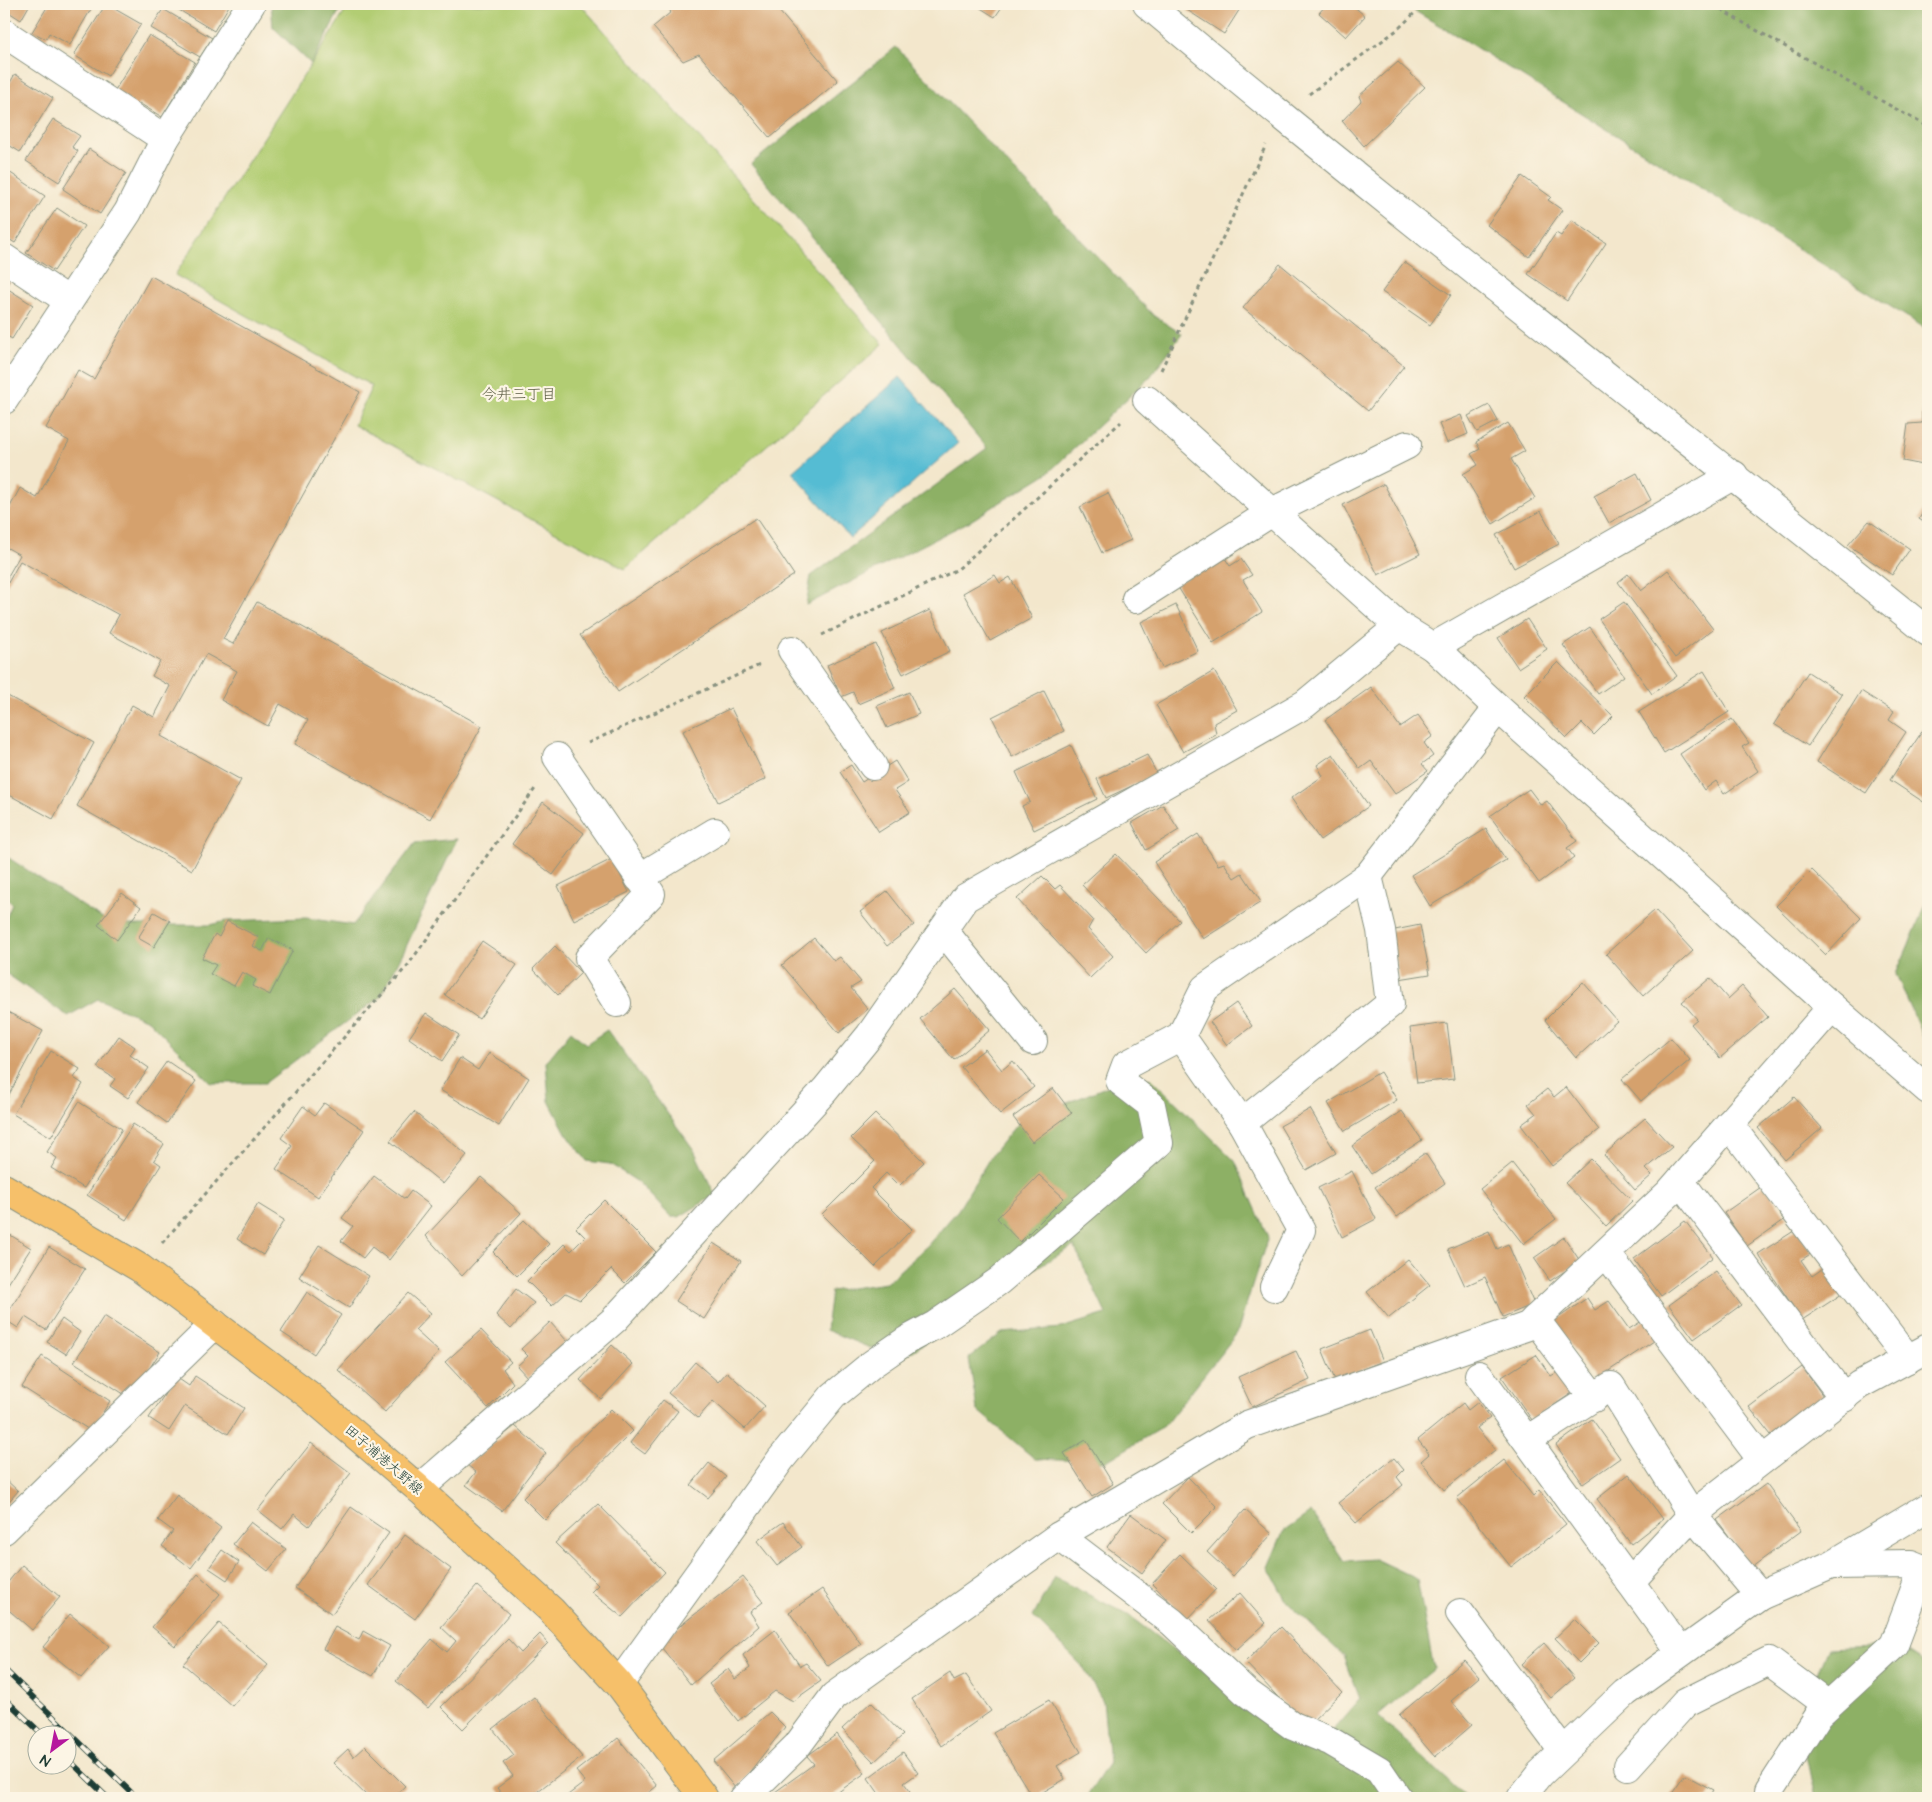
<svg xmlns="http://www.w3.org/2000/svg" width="1932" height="1802" font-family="'Architects Daughter','Klee One',sans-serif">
<rect width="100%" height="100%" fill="#fcf5e5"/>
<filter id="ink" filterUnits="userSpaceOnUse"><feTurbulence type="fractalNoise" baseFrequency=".02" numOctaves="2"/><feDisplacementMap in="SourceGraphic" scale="10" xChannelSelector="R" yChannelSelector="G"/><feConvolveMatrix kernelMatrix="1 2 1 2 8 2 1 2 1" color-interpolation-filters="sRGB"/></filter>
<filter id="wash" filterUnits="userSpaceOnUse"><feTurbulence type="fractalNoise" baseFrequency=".0096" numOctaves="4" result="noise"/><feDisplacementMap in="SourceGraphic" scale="20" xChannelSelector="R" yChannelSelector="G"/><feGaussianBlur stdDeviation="1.12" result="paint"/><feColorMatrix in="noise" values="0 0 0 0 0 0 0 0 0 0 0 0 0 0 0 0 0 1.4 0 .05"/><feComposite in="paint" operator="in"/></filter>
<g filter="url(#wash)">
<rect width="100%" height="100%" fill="#f3e7cc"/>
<!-- green -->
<polygon fill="#b2cd73" stroke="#688554" points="350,4 580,4 883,344 625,569 354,425 372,386 175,275"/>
<!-- forest -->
<g fill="#8db065" stroke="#56764c">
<polygon points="271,4 343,4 311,64 273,27"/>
<polygon points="1403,4 1928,4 1928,330 1464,40"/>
<polygon points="896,47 1154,316 1182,334 1150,377 1049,472 972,520 806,605 811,576 987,448 751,164"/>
<polygon points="457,839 404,951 380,997 265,1083 211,1083 148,1020 98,999 68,1016 4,972 4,923 12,904 4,895 4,855 112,925 209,925 227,921 306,918 353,925 415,843"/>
<polygon points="1928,900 1928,1048 1896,974"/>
<polygon points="607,1030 694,1150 715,1195 679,1217 671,1217 638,1182 610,1164 587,1161 566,1133 549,1101 546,1062 571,1031 586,1044"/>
<polygon points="1151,1078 1235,1161 1268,1237 1237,1333 1164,1426 1105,1462 1035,1459 977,1410 969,1358 1002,1333 1061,1328 1106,1314 1074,1246 1025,1274 900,1360 826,1330 831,1291 886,1283 928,1245 958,1210 991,1156 1017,1124 1120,1081"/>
<polygon points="1311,1512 1344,1561 1375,1559 1417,1579 1434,1669 1378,1716 1467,1798 1086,1798 1109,1763 1103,1701 1082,1666 1033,1617 1054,1577 1128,1615 1189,1661 1284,1727 1326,1738 1360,1699 1344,1656 1287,1602 1268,1567 1283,1532"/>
<polygon points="1894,1645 1928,1667 1928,1798 1816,1798 1799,1717 1828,1648"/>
</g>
<!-- water -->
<polygon fill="#55bcd3" stroke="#3a7c84" points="900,377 958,443 850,538 792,472"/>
<g id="blocks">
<!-- building -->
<g fill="#d5a16d">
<polygon points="4,4 30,4 21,20 4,9"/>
<polygon points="49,4 94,4 70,45 49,33 46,39 32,32"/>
<polygon points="106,4 141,24 108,76 74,55"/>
<polygon points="169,4 230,4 214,31"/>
<polygon points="664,4 773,4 838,81 770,138 699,54 683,61 653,27 671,12"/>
<polygon points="974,4 1004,4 995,17"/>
<polygon points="1191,4 1243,4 1224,34 1187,10"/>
<polygon points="1327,4 1351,4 1365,16 1346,37 1319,13"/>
<polygon points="163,9 212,38 200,57 151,28"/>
<polygon points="149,35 195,62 162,117 139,103 135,110 112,95"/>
<polygon points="1398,62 1425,87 1364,146 1342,121 1361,101 1359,96"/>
<polygon points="15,74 53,98 20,152 4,142 4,93"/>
<polygon points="53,119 80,136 72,147 78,151 59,182 26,161"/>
<polygon points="89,149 126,173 100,214 63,189"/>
<polygon points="9,172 45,196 15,243 4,236 4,180"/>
<polygon points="1522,176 1551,197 1548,200 1562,210 1529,257 1487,225"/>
<polygon points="57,208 84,226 54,271 26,253"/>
<polygon points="1572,220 1606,243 1567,301 1528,274 1556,233 1561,236"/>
<polygon points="1404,262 1451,295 1430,325 1382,292"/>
<polygon points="1280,264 1404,366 1368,411 1243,308"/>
<polygon points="151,276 360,392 223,639 233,644 257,602 482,726 430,819 295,744 308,720 280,704 268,726 221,700 237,671 206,654 161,736 241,780 192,870 77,806 132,705 154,717 170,686 152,676 160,661 109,633 119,615 20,561 4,590 4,583 20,555 4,546 4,518 20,488 37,498 69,441 46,428 78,370 94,379"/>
<polygon points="4,278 9,281 5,287 33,305 12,339 4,334"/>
<polygon points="1489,405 1498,421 1477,432 1468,416"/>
<polygon points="1922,412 1928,413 1928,466 1903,461 1908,424 1922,423"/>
<polygon points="1461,415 1468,434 1447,443 1439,424"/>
<polygon points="1508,423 1525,451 1511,459 1535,498 1493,524 1463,474 1478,465 1471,454 1480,449 1476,442"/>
<polygon points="1637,473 1651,500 1609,523 1594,496"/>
<polygon points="1384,484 1420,554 1378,575 1343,505"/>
<polygon points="1108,493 1131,540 1102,553 1080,507"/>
<polygon points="1928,503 1928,525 1919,519"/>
<polygon points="1541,511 1559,544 1514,568 1496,535"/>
<polygon points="756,518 794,575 618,692 580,635"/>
<polygon points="1869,521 1910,549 1892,575 1848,545"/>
<polygon points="1223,555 1230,566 1241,559 1252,575 1243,580 1262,612 1213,643 1176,584"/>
<polygon points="1668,570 1713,629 1675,658 1618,582 1628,574 1641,591"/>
<polygon points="995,575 1000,583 1010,577 1032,618 990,641 963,593"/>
<polygon points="1624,602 1677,676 1652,694 1599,619"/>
<polygon points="1176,605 1198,651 1162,668 1141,622"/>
<polygon points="930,610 950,651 903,674 882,633"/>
<polygon points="1527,619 1547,649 1518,668 1498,638"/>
<polygon points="1590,627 1624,676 1598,694 1563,645"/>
<polygon points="876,644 895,688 858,704 853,692 841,697 827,665"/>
<polygon points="1558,662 1613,716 1594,735 1582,723 1567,738 1524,696"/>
<polygon points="1214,671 1237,710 1214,723 1216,734 1183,752 1156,705"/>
<polygon points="1704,671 1729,712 1664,753 1639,712"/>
<polygon points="1808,672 1842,694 1808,746 1774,724"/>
<polygon points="1371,687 1400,727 1418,715 1433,736 1424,743 1433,756 1422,764 1428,771 1395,794 1371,761 1360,769 1325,720"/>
<polygon points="1044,691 1064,731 1012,757 992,717"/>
<polygon points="1861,691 1894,712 1889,720 1906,732 1866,793 1817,762"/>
<polygon points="909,692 919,714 887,728 877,706"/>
<polygon points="4,694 94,743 53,819 4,792"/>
<polygon points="731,708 766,779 718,802 683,731"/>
<polygon points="1732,719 1749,743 1742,747 1758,771 1724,794 1716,781 1704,790 1680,754"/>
<polygon points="1925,727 1928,729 1928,805 1890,780"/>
<polygon points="1071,745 1097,799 1034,830 1022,806 1030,802 1016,772"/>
<polygon points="1333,754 1369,806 1320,840 1291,798 1323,776 1317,765"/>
<polygon points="1147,755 1157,774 1106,798 1097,779"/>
<polygon points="895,761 908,782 895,790 910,812 879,832 840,772 851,765 862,782"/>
<polygon points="1529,789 1541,805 1547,801 1577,841 1567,848 1574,857 1539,883 1490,816"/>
<polygon points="543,802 584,833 553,875 512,844"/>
<polygon points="1163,805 1179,830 1146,850 1132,823"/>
<polygon points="1486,829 1506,860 1430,906 1411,875"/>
<polygon points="1198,834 1218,865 1224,863 1234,878 1242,873 1261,902 1203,939 1154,862"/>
<polygon points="1116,854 1180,921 1146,953 1082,885"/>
<polygon points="612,859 629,892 574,920 558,886"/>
<polygon points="1812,870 1861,918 1826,955 1776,906"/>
<polygon points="1042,876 1055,889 1060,885 1093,920 1088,929 1113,956 1090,978 1017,899"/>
<polygon points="887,891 914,925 887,946 860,912"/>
<polygon points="122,893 141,907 117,940 98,925"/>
<polygon points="1655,910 1693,951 1643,996 1606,954"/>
<polygon points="154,912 170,921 154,947 138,938"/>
<polygon points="227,921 258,937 253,946 262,951 269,938 293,950 270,995 252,986 256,980 242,972 234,986 210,974 216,965 202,958 215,934 219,937"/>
<polygon points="1420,925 1430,974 1399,979 1390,931"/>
<polygon points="814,938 834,961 840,957 861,982 851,988 868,1009 839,1033 782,965"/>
<polygon points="482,941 517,965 479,1019 445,995"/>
<polygon points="555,946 581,973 558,995 533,969"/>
<polygon points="1710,978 1728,999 1742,986 1768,1017 1720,1058 1691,1024 1697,1019 1682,1002"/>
<polygon points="1583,982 1617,1021 1576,1058 1545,1020"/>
<polygon points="955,989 990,1030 954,1060 920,1019"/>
<polygon points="1236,1003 1252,1026 1227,1045 1210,1022"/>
<polygon points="4,1010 43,1031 4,1104"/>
<polygon points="426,1013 459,1035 442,1061 409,1038"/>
<polygon points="1447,1023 1454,1079 1417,1083 1410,1028"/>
<polygon points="119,1036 135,1047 130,1055 149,1068 128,1098 110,1086 115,1079 97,1067"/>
<polygon points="1671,1038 1690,1060 1641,1101 1622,1079"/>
<polygon points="985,1049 1002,1070 1013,1061 1034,1087 1000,1114 961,1067"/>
<polygon points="51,1051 80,1069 74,1078 83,1084 51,1137 13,1114"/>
<polygon points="489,1053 529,1078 499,1126 440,1090 460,1058 478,1070"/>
<polygon points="167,1061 196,1081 167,1123 138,1102"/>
<polygon points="1380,1072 1397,1100 1345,1131 1328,1103"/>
<polygon points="1566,1087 1599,1130 1552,1166 1521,1125 1536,1114 1528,1104 1547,1089 1554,1097"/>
<polygon points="1053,1088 1072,1113 1032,1142 1013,1117"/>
<polygon points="1794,1097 1822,1128 1785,1160 1758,1128"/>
<polygon points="79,1102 122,1129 84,1188 51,1168 57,1158 47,1152"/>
<polygon points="324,1103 364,1130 318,1197 276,1169 292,1146 281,1138 303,1106 315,1115"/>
<polygon points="1310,1109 1336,1153 1306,1170 1280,1126"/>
<polygon points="1402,1111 1422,1140 1371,1174 1352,1146"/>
<polygon points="414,1112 467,1155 443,1184 390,1141"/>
<polygon points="875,1114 924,1162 899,1186 886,1173 871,1188 912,1229 875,1267 822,1214 875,1161 851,1138"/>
<polygon points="1645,1118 1672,1147 1646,1169 1652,1175 1635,1190 1604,1155"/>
<polygon points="133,1124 164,1144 154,1160 161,1165 126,1220 87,1195"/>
<polygon points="1425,1153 1445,1183 1397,1217 1375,1187"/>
<polygon points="1591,1159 1632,1201 1606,1226 1565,1183"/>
<polygon points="1512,1163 1556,1219 1523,1244 1480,1189"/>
<polygon points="1352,1171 1376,1219 1342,1237 1318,1188"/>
<polygon points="1039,1175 1064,1198 1020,1242 997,1218"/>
<polygon points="374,1176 405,1199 411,1191 431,1206 389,1260 372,1247 363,1258 341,1241 353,1226 342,1218"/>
<polygon points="481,1177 521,1213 462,1276 426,1236"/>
<polygon points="1764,1185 1787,1218 1747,1246 1724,1213"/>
<polygon points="604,1200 656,1252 625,1283 611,1269 580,1300 566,1293 552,1306 527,1281 564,1244 571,1251 585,1237 576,1228"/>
<polygon points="258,1204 284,1220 263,1255 237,1239"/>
<polygon points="524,1220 549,1244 517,1276 493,1252"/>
<polygon points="1685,1221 1713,1257 1661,1296 1634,1259"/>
<polygon points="1797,1229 1812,1253 1801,1260 1812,1276 1825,1267 1842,1294 1802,1320 1758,1254"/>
<polygon points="4,1231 31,1248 4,1290"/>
<polygon points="1489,1231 1497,1249 1508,1244 1534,1304 1503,1317 1485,1277 1465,1286 1448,1249"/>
<polygon points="1564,1237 1580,1261 1550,1281 1534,1258"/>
<polygon points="713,1243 741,1261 704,1319 676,1301"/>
<polygon points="319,1245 369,1276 349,1308 299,1277"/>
<polygon points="49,1247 85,1269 46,1330 25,1317 18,1328 4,1319"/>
<polygon points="1408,1259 1430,1285 1389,1318 1367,1292"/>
<polygon points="1716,1271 1741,1305 1694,1339 1669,1305"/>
<polygon points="516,1289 534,1303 511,1329 496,1315"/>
<polygon points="307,1292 341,1315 314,1354 281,1332"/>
<polygon points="408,1293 431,1313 415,1330 439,1352 385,1412 338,1370"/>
<polygon points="1587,1298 1595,1310 1609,1301 1629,1329 1647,1318 1660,1337 1595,1380 1554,1321"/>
<polygon points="104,1316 160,1352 130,1398 74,1362"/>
<polygon points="62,1319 80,1332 66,1354 47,1342"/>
<polygon points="550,1322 567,1341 528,1378 517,1366 528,1356 521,1349"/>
<polygon points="481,1330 511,1362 503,1369 513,1383 488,1408 445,1362"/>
<polygon points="1370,1330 1383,1361 1335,1380 1322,1349"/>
<polygon points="612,1345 633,1364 601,1399 580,1380"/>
<polygon points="1296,1351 1310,1380 1252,1407 1238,1377"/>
<polygon points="1536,1355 1551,1376 1564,1368 1578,1389 1532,1420 1502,1377"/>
<polygon points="42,1356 110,1401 91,1431 22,1387"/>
<polygon points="695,1362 718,1382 727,1372 765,1406 745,1429 713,1401 698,1418 668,1393"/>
<polygon points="1802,1367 1823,1396 1771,1435 1749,1407"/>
<polygon points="195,1376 244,1408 228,1434 185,1406 169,1431 149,1418 176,1377 189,1386"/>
<polygon points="663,1400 678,1411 645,1454 630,1443"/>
<polygon points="1478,1402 1490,1418 1477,1428 1495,1450 1444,1490 1421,1461 1429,1454 1418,1440 1463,1403 1468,1410"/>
<polygon points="611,1409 633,1431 545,1520 523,1498"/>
<polygon points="1592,1419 1620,1458 1583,1484 1556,1445"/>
<polygon points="515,1426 546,1453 502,1511 466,1485 476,1472 467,1465"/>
<polygon points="1086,1440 1113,1484 1092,1497 1064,1453"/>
<polygon points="311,1443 351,1473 309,1526 294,1514 282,1529 258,1510"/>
<polygon points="1394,1458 1404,1470 1397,1477 1403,1485 1356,1523 1338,1503"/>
<polygon points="1504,1460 1533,1496 1539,1490 1566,1524 1511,1567 1457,1498"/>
<polygon points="709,1463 726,1477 708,1498 691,1485"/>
<polygon points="1629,1474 1663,1519 1631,1544 1597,1499"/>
<polygon points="1188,1477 1217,1507 1191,1533 1162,1504"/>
<polygon points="4,1478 18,1491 4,1507"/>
<polygon points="1766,1484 1801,1531 1752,1567 1717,1520"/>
<polygon points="177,1495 221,1528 191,1568 162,1546 173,1531 158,1520"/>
<polygon points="598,1504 665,1572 622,1617 591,1592 598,1585 555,1543"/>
<polygon points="351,1507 389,1533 332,1614 295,1588"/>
<polygon points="1245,1510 1272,1534 1233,1576 1207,1552"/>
<polygon points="1131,1514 1166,1540 1142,1573 1107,1547"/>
<polygon points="251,1522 286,1549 268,1571 233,1544"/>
<polygon points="783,1522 802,1547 777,1566 757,1541"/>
<polygon points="405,1535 451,1569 415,1619 368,1585"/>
<polygon points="222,1550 239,1562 227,1580 209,1568"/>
<polygon points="1180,1554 1216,1589 1188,1619 1152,1584"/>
<polygon points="22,1565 60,1597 32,1630 4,1606 4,1587"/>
<polygon points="198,1574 220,1594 175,1646 152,1627"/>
<polygon points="743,1577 763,1602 750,1612 759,1626 691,1685 658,1643"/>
<polygon points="477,1586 509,1614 428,1708 396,1681 432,1639 447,1652 456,1641 441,1627"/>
<polygon points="822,1589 861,1644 828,1666 789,1612"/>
<polygon points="1240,1593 1266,1623 1236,1650 1209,1620"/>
<polygon points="70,1614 109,1646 81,1678 43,1647"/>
<polygon points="1575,1619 1599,1643 1579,1663 1555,1638"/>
<polygon points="219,1623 268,1665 232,1706 183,1664"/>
<polygon points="335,1627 359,1640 363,1631 390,1646 373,1676 323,1649"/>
<polygon points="1281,1627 1342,1692 1306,1727 1245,1662"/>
<polygon points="775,1630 800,1666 806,1663 821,1681 793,1701 775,1691 738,1721 709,1684 728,1669 735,1679 750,1668 743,1655"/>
<polygon points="540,1634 548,1643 463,1729 441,1707 508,1639 521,1653"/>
<polygon points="1544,1643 1574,1678 1551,1698 1521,1664"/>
<polygon points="1464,1660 1479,1677 1451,1701 1472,1725 1435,1757 1399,1715"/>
<polygon points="950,1673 954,1681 966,1675 991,1711 941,1746 912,1699"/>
<polygon points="534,1697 582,1757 529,1798 505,1798 497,1788 513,1776 503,1763 514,1755 493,1729"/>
<polygon points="1049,1700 1081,1752 1057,1766 1065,1779 1033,1798 993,1733"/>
<polygon points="871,1702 903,1735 874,1762 842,1729"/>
<polygon points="770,1712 785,1727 736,1789 713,1761"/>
<polygon points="837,1734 865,1773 830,1798 780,1798 775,1792 814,1764 807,1756"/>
<polygon points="618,1738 657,1786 642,1798 564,1798 585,1782 576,1771"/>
<polygon points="365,1746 405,1786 392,1798 369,1798 333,1763 348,1749 353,1757"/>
<polygon points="903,1752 918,1773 904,1783 910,1791 900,1798 882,1798 868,1778"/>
<polygon points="1685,1775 1713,1790 1708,1798 1669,1798"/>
</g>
</g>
</g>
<g filter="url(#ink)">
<use href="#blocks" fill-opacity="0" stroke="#899280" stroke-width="1"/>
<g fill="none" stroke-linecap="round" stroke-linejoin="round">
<defs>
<g id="minor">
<path d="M1147,4C1403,219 1668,422 1928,632"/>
<polyline points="4,33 165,139"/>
<polyline points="4,258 69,301"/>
<polyline points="4,400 128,212 165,139 251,4"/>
<polyline points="1147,400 1399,626 1433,647 1498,708 1832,1007 1928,1090"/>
<polyline points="1136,599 1272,512 1407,445"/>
<polyline points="1433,647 1734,475"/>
<polyline points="792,650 873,766"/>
<polyline points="557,757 651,894 589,958 617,1003"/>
<polyline points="639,878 715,832"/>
<polyline points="943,930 1033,1041"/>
<polyline points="1181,1036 1242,1123 1301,1230 1274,1287"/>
<polyline points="1242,1123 1390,1004 1381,930 1368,876"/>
<polyline points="1729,1124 1908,1359"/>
<polyline points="1680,1181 1844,1398"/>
<polyline points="1606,1253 1762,1460"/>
<polyline points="1535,1319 1594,1398"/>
<polyline points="1479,1375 1681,1652"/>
<polyline points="1527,1440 1611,1386 1692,1515 1760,1596"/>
<polyline points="419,1489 614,1320 825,1090 870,1035 965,898 1305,704 1399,626"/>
<polyline points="4,1530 215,1324"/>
<polyline points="1059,1536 1172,1622 1246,1692 1293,1726 1330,1741 1379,1770 1398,1798"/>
<polyline points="1832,1565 1911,1564 1928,1571"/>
<polyline points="1630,1582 1692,1515 1859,1385 1928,1348"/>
<polyline points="1460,1613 1563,1751"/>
<polyline points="619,1684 781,1459 833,1396 872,1364 907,1340 935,1325 999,1281 1159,1143 1151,1105 1120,1081 1126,1065 1181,1036 1205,988 1368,876 1498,708"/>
<polyline points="1628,1766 1685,1703 1769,1661 1828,1705"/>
<polyline points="1769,1791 1819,1714 1894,1645 1923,1568"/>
<polyline points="744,1798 797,1746 834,1696 1059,1536 1247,1425 1528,1326 1669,1193 1832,1007"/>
<polyline points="1521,1798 1540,1774 1625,1693 1760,1596 1831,1565 1928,1507"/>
</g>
<polyline id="major" points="4,1188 140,1268 309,1395 419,1489 551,1610 619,1684 704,1798"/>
</defs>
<!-- minor casing -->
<use href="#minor" stroke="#899280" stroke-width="30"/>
<!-- major casing -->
<use href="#major" stroke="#899280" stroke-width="30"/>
<!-- path -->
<g stroke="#899280" stroke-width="3" stroke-dasharray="4 4" stroke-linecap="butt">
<polyline points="1715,4 1728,14 1809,60 1928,127"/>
<polyline points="1309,94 1397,30 1424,4"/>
<polyline points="1161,370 1266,145"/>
<polyline points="822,635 958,569 1121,422"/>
<polyline points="588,743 762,664"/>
<polyline points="162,1243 408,965 537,786"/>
</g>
<!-- minor -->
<use href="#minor" stroke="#fff" stroke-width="28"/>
<!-- major -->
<use href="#major" stroke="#f6c06b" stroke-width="28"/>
<defs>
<g id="rail">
<polyline points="4,1669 137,1798"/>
<polyline points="4,1698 42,1734"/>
<polyline points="68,1759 108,1798"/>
</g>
</defs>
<!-- rail casing -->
<use href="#rail" stroke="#1f3d34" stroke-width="5.5"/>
<!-- rail -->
<use href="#rail" stroke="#fcf5e5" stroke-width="4" stroke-dasharray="11" stroke-linecap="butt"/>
</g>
</g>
<g text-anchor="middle" stroke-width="4.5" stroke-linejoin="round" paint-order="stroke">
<!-- street labels -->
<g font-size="14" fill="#1f3d34" stroke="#fcf5e5">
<text transform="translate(384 1459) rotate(41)" y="5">田子浦港大野線</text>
</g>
<!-- neighbourhood labels -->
<g font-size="15" fill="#5f6048" stroke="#fcf5e5">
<text x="519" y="399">今井三丁目</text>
</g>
</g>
<!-- margin -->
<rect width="1932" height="1802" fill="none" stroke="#fcf5e5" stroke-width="20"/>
<!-- north arrow -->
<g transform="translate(52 1750) rotate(212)"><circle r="24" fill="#fcf5e5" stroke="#a4ab9e"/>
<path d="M0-4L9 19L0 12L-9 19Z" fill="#b5179e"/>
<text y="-8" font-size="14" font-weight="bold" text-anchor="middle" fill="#1f3d34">N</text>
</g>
</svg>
